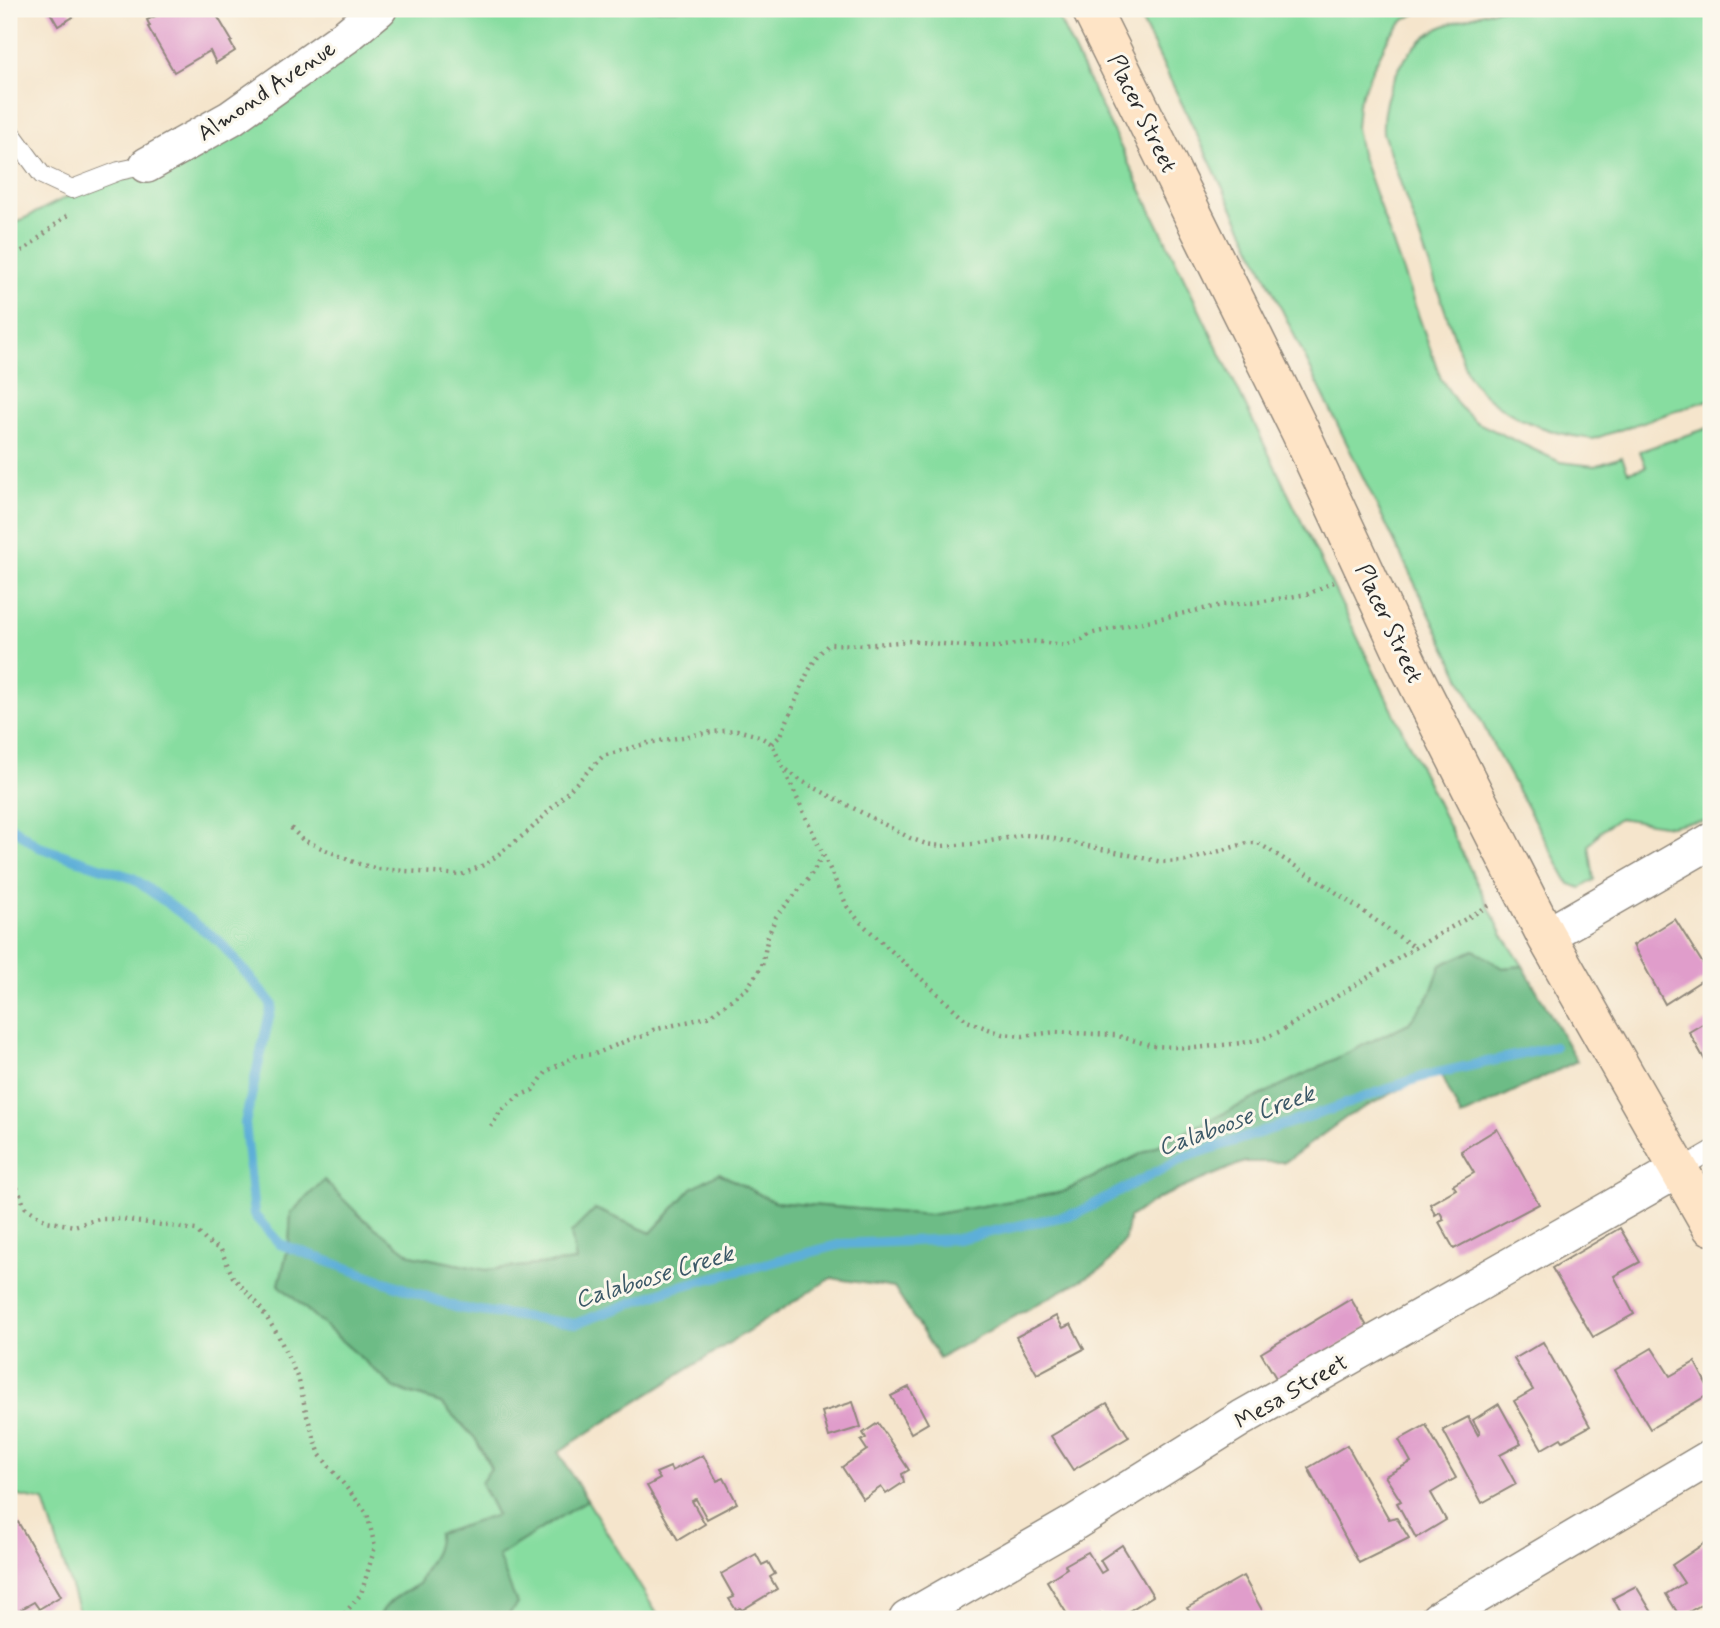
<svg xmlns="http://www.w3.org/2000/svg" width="1720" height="1628" font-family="Mynerve,sans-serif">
<rect width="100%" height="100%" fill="#fbf7ec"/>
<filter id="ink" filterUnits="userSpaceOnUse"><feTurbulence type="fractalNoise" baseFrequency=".0143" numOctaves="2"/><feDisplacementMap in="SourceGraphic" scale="14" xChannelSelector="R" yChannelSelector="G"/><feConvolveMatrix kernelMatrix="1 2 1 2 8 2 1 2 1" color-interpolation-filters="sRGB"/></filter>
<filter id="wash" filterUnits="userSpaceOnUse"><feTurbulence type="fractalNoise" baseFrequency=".00686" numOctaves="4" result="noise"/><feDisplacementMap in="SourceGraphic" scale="28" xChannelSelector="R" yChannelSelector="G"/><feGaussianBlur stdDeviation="1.57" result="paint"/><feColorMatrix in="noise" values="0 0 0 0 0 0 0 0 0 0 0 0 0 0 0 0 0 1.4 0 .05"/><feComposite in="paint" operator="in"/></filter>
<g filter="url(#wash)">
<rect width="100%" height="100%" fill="#f5e5cc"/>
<!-- green -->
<g fill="#87dda0" stroke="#598466" stroke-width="2">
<path d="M396,9H1054L1451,831L1503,935L1523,966L1502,968L1474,950L1441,965L1430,995L1409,1023L1063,1192L930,1215L774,1202L719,1173L692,1188L651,1233L595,1209L576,1261L486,1270L411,1255L361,1217L324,1181L291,1213L289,1244L279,1285L396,1389L441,1403L475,1438L491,1469L481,1483L497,1515C459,1535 433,1539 419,1584C404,1592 383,1602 379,1619H81L44,1501L9,1494V226L140,160L379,24Z"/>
<polygon points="1136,9 1424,9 1404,20 1390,35 1371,72 1358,104 1356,128 1361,154 1441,379 1459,406 1476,422 1560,462 1595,466 1622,457 1628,472 1646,467 1640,451 1711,427 1711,821 1689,822 1670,826 1619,818 1600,832 1589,845 1594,880 1581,888 1569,884 1494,747"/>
<path d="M1496,9H1711V399L1593,439C1547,434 1492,414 1467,373L1383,133C1381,94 1403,47 1439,28C1457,20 1478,15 1496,9Z"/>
<polygon points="587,1500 659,1617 655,1619 505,1619 517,1604 497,1556"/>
</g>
<!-- forest -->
<path fill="#6dbc86" stroke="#4c7458" stroke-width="2" d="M1474,950L1502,968L1523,966L1577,1061L1461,1117L1439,1069L1348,1116L1285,1162H1244L1159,1198L1129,1217L1125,1239L1105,1267L939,1358L894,1288L831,1278L558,1452L587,1500L498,1556L517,1604L505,1619H379C383,1602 405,1592 419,1584C425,1564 439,1554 438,1534L497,1515L481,1483L491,1468L475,1438L441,1403L396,1389L279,1285L289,1244L291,1213L324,1180L361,1217L411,1255L486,1270L576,1261L571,1233L595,1209L651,1233L692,1188L719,1173L774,1202L930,1215L1063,1192L1409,1023L1430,995L1441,965Z"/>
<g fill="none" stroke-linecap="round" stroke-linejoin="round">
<!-- stream -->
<polyline stroke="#5dafd8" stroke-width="10" points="9,825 39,847 133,878 220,942 272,1004 245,1123 254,1215 280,1244 458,1308 575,1324 673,1288 842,1244 957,1239 1078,1213 1185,1157 1329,1110 1424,1076 1554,1047"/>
</g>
<g id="blocks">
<!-- building -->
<g fill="#e09dcb">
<polygon points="48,9 69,9 73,17 58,26"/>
<polygon points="170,9 213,9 232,41 230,42 235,51 216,63 210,51 174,72 148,27 150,26 147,20"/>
<polygon points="1675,919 1710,975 1665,1004 1633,945"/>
<polygon points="1711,1019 1711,1071 1689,1032"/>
<polygon points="1497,1129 1539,1204 1454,1249 1439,1222 1444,1220 1440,1212 1435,1215 1430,1204 1456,1189 1453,1185 1474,1173 1461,1151"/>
<polygon points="1620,1228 1640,1262 1614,1276 1634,1314 1593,1337 1552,1268"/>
<polygon points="1351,1299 1368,1328 1279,1383 1261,1353"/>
<polygon points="1056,1316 1063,1328 1071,1324 1084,1349 1037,1374 1016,1337"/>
<polygon points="1543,1342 1590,1426 1563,1441 1561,1438 1542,1449 1514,1401 1533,1390 1514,1359"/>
<polygon points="1652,1348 1670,1376 1695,1362 1711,1393 1650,1429 1615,1370"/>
<polygon points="909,1387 928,1423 911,1433 891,1396"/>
<polygon points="853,1402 861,1427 829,1437 822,1412"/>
<polygon points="1107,1403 1129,1437 1073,1470 1051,1436"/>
<polygon points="1499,1404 1521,1444 1500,1455 1516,1484 1482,1503 1443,1430 1468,1417 1478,1435 1480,1433 1473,1420"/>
<polygon points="878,1423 909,1470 902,1474 904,1482 886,1494 881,1487 863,1499 842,1467 867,1450 861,1441 866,1438 863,1433"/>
<polygon points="1426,1425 1456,1478 1431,1493 1446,1520 1416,1538 1397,1503 1401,1501 1385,1476 1411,1462 1399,1440"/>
<polygon points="1347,1445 1389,1519 1396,1517 1409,1538 1359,1563 1308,1468"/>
<polygon points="703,1455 717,1481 724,1478 737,1503 707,1519 696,1499 692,1501 705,1524 678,1540 647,1486 660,1479 656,1473 670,1467 672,1471"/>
<polygon points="18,1522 61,1596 39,1609 34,1602 20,1610 23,1617 9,1619 9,1527"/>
<polygon points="1705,1543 1711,1554 1711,1599 1680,1617 1666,1594 1684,1583 1672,1565"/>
<polygon points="1122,1545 1153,1596 1116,1619 1104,1619 1100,1613 1090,1619 1070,1619 1047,1581 1067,1568 1065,1565 1088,1552 1101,1573 1106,1570 1100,1560"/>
<polygon points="756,1554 762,1565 768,1562 775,1574 770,1577 777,1589 742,1610 740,1608 736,1610 729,1599 734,1597 721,1574"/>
<polygon points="1243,1576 1267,1619 1194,1619 1187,1608"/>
<polygon points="1636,1586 1656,1619 1618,1619 1621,1613 1613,1598"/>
</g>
</g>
</g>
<g filter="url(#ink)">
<use href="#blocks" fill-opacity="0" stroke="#90887c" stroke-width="2"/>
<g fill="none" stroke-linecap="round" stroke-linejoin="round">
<defs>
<g id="service">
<polyline points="9,130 42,175 72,189 119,171 147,165"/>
<polyline points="1680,1169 1711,1151"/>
</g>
<g id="minor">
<polyline points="147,165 231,118 345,37 379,9"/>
<polyline points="1546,936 1711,841"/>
<polyline points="907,1619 1074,1523 1242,1418 1680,1169"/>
<polyline points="1438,1619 1711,1457"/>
</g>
<polyline id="secondary" points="1091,9 1300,431 1408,664 1546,936 1711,1226"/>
</defs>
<!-- service casing -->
<use href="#service" stroke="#90887c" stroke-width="20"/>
<!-- minor casing -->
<use href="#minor" stroke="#90887c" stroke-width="38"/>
<!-- secondary casing -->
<use href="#secondary" stroke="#90887c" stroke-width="41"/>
<!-- path -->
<g stroke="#90887c" stroke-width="4.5" stroke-dasharray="2 5" stroke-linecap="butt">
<polyline points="9,257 24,250 70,213"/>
<polyline points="772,744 781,735 807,674 817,656 829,644 864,645 910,641 974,647 999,647 1032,641 1064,645 1082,640 1090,634 1110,629 1222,605 1252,603 1308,594 1334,582"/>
<polyline points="787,770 800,780 910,838 926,844 941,846 973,844 1024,835 1041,836 1162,862 1186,861 1247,843 1258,843 1327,886 1415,948"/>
<polyline points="291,828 303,840 356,863 378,869 461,875 486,864 530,830 603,756 648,743 711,732 737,730 759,736 772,744 847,906 859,921 967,1021 1002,1034 1023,1036 1055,1032 1115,1035 1153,1046 1195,1048 1242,1043 1262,1039 1281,1031 1415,948 1490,905"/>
<polyline points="491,1127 500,1112 519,1096 533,1090 547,1071 576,1056 595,1054 633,1038 645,1036 653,1030 708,1017 747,988 762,966 768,936 776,917 809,878 823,855"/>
<polyline points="9,1168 25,1207 46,1221 74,1226 99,1219 120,1219 196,1230 207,1242 221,1250 233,1277 257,1303 278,1335 299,1381 307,1416 320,1455 367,1513 375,1547 361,1594 340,1619"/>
</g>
<!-- service -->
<use href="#service" stroke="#fff" stroke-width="18"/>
<!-- minor -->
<use href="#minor" stroke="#fff" stroke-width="35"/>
<!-- secondary -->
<use href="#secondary" stroke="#fee4c6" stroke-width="38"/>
</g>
</g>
<g text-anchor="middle" stroke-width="6" stroke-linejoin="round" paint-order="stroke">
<!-- street labels -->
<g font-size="23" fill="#2b2b2b" stroke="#fbf7ec">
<text transform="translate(266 90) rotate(-34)" y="8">Almond Avenue</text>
<text transform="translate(1143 113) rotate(64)" y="8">Placer Street</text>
<text transform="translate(1390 623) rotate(65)" y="8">Placer Street</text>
<text transform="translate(1291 1391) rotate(-30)" y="8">Mesa Street</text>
</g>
<!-- water labels -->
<g font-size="24" font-style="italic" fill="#3c5968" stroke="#fbf7ec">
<text transform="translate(1236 1120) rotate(-20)" y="8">Calaboose Creek</text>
<text transform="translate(654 1276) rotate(-17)" y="8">Calaboose Creek</text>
</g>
</g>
<!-- margin -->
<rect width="1720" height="1628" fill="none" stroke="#fbf7ec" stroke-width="35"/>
</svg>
